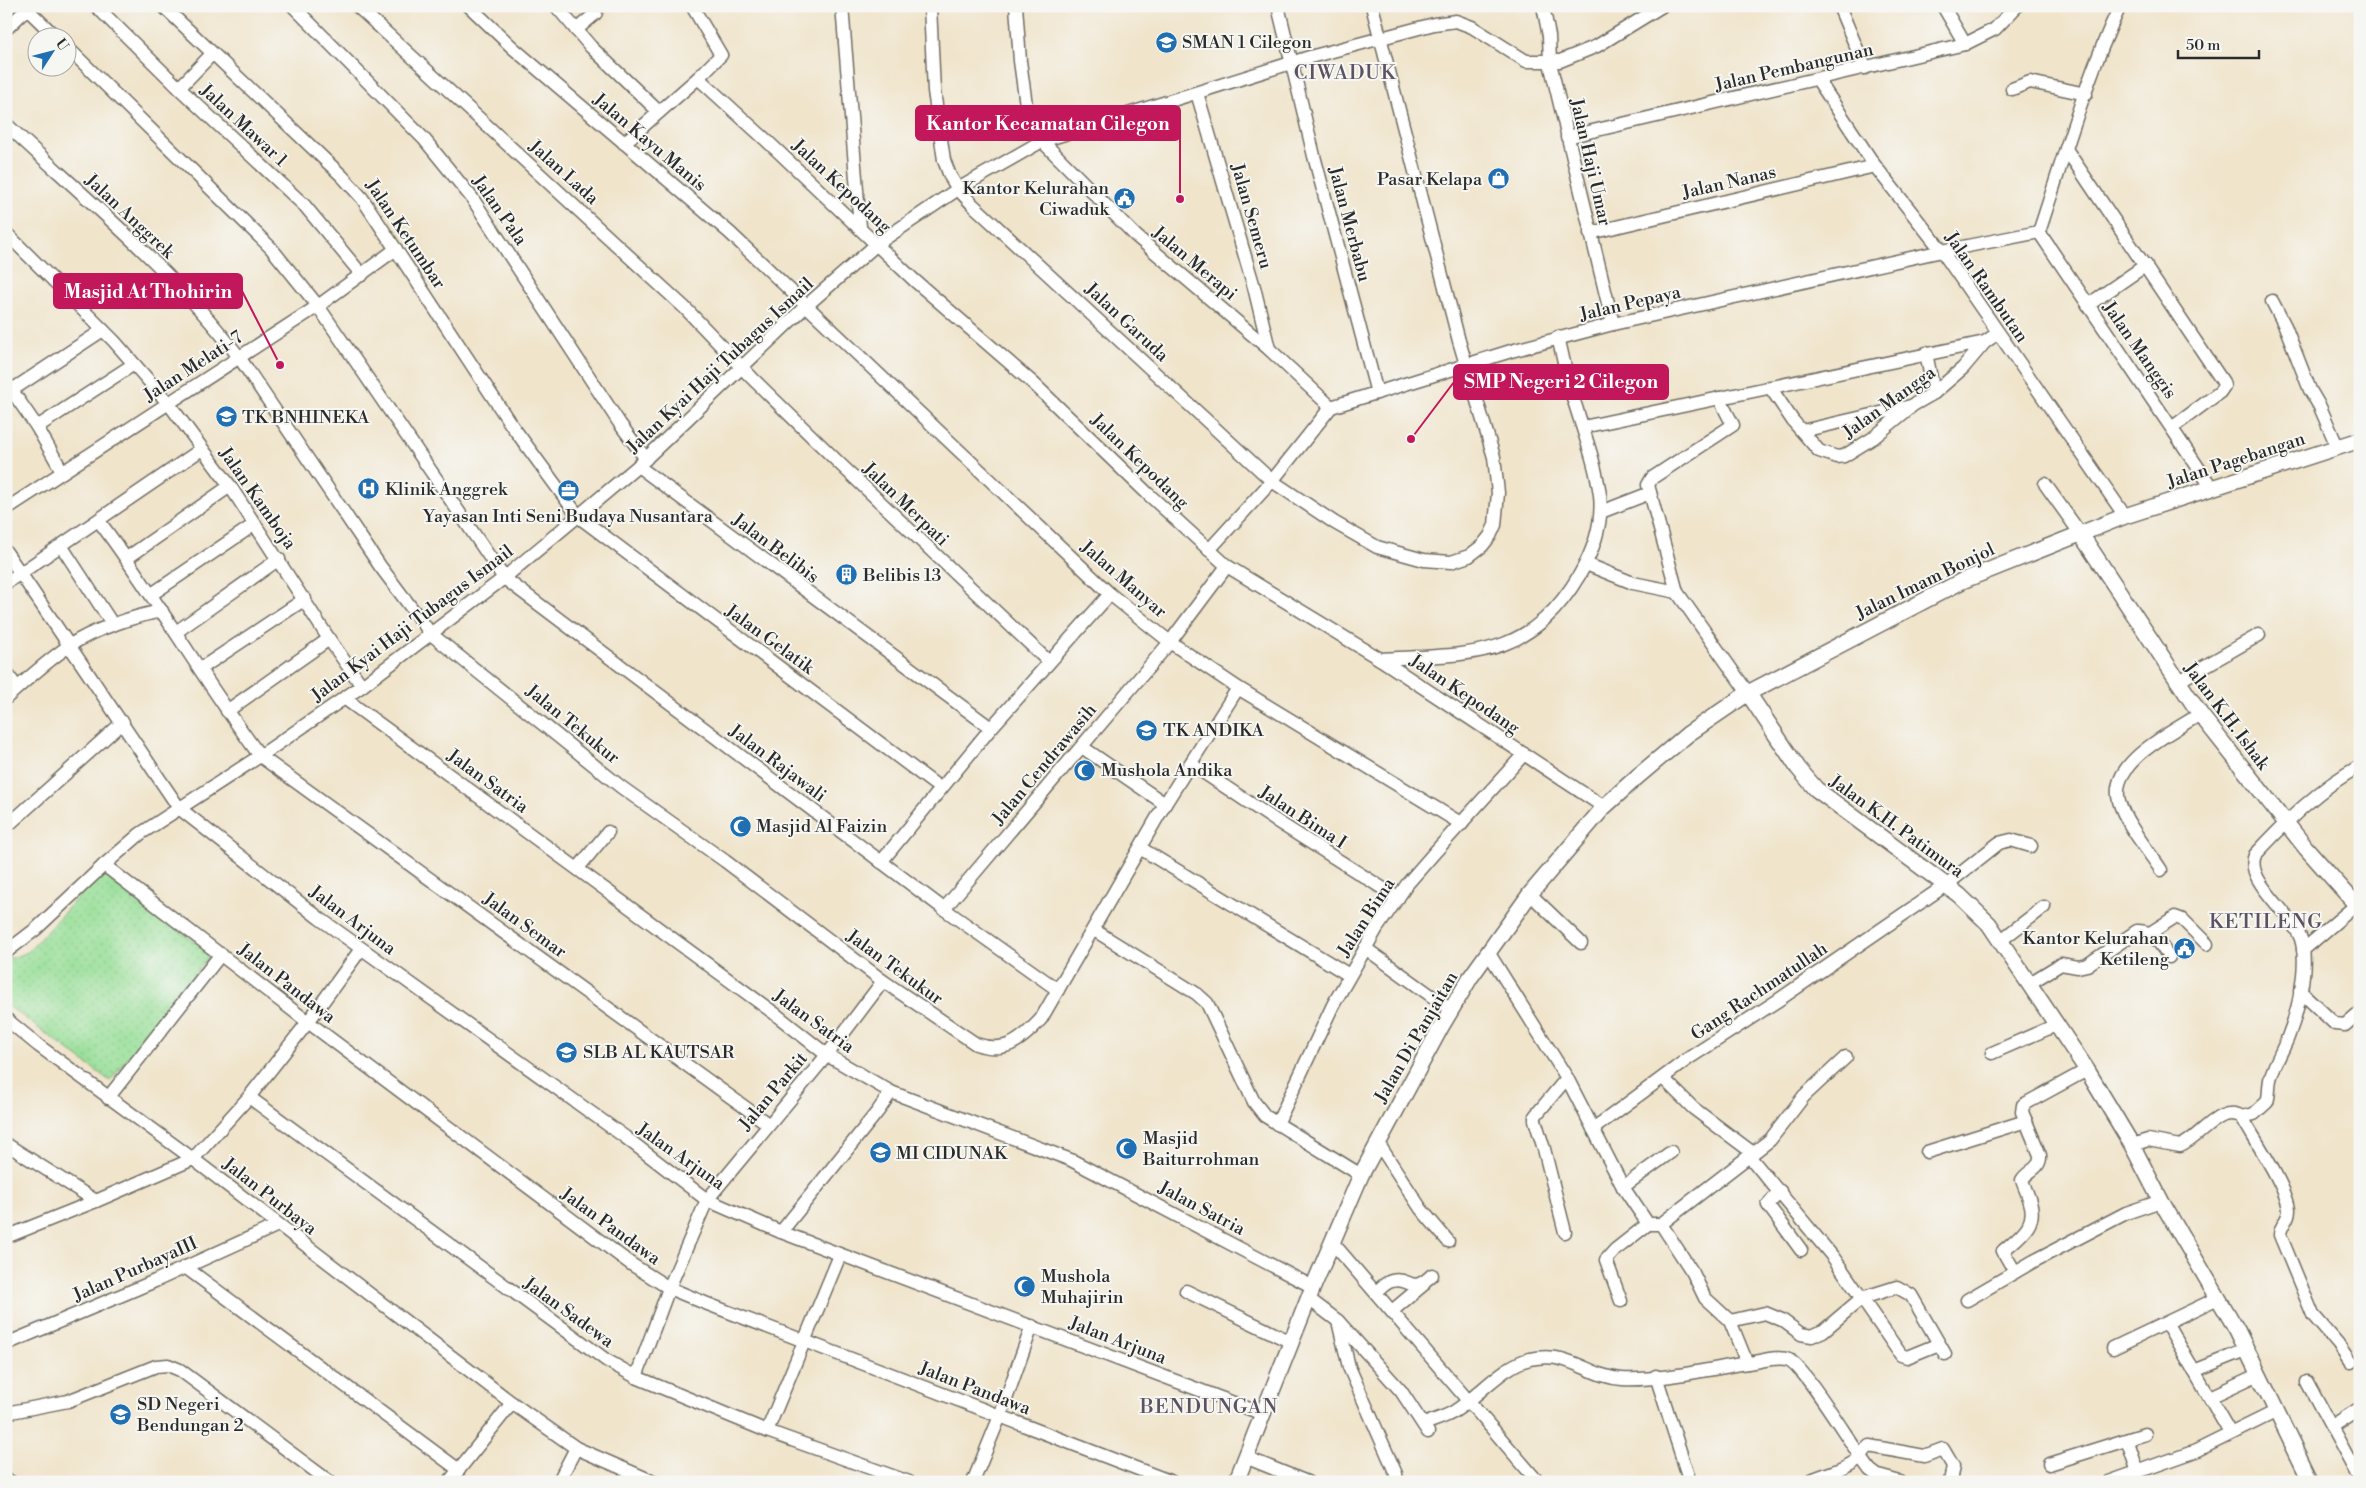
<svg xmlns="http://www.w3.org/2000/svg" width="2366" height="1488" font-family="'Libre Bodoni',serif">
<defs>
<pattern id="park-dots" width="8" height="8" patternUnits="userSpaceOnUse" patternTransform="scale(1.25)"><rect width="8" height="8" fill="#98df98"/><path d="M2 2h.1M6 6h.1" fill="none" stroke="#83c083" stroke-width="1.8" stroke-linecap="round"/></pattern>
</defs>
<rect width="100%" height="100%" fill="#f6f6f2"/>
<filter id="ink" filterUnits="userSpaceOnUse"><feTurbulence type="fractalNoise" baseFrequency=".02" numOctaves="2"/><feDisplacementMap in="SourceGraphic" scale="10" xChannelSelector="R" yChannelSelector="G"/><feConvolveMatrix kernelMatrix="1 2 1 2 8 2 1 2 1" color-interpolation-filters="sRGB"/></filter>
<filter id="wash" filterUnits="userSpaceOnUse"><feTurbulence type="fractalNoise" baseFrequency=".0096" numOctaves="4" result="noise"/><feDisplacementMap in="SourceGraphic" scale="20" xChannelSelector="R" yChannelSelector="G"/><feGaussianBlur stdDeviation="1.12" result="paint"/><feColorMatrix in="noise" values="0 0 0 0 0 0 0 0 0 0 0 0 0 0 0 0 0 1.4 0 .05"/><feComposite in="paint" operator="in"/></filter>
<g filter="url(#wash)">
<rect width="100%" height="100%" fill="#f0e4cb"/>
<!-- park -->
<polygon fill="url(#park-dots)" stroke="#628562" points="101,872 211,954 110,1081 6,1004 6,960 28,952"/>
</g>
<g filter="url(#ink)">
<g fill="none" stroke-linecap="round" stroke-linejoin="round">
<defs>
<g id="minor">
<polyline points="24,6 57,38"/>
<polyline points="96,6 179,88 305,206 362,275"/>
<polyline points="163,6 342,176 362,198 510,423 579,517 941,789"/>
<polyline points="293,6 424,139 472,198 620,424 646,459"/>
<polyline points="357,6 685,308 752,378 839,463 1048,661"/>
<polyline points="469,6 513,48 730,233 1110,594 1170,642 1238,688 1462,824"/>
<polyline points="556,6 591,47 659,112"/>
<polyline points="842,6 860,227"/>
<polyline points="930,6 934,91 944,160 950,176 958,189 973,205 1272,481 1335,523 1377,547 1424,560 1451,562 1469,556 1482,546 1490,536 1495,525 1498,493 1494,457 1459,341 1372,6"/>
<polyline points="1016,6 1020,61 1027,112 1042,141 1136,236 1269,349 1331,407"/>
<polyline points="1278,6 1314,156 1377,393"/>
<polyline points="1543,6 1549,36 1550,63 1613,324"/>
<polyline points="1839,6 1865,68"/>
<polyline points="1943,6 1965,44"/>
<polyline points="6,29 30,6"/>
<polyline points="576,30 596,13"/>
<polyline points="68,48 271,248 318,306 504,578 944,909 1058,990"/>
<polyline points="698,78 765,139 914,280 1033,383 1147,493 1227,566 1380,659 1604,807"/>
<polyline points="1818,80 1875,166 1942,251 2125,516"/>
<polyline points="179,88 212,54"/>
<polyline points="2012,89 2030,82 2086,94"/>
<polyline points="1197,93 1254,287 1269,349"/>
<path d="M6,124C86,199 173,270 239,357L380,566L431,634L621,787L725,861L883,981L976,1044C1005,1054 1021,1041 1041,1019L1165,804L1238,688"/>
<polyline points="1567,137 1965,44 1995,29 2017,6"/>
<polyline points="624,143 698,78 721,55 692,6"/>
<polyline points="2066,149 2223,382 2224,386 2220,392 2173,427"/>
<polyline points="2039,232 2212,488"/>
<path d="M2039,232C2064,157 2086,78 2120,6"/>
<polyline points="6,233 114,341 169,404 230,486 329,639 362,686"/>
<polyline points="1590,233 1875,166"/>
<polyline points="2272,301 2285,326 2310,390 2320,407 2337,446"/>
<polyline points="2088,305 2146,265"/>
<polyline points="1926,353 1934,393"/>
<polyline points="6,382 37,427 62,471"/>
<polyline points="1770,387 1793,421 1819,451 1837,457 1844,456 1873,438 1913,405 1934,393 1963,368 1985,342"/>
<polyline points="12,390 103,330"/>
<polyline points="1719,398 1733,425 1652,478 1648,485 1677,592 1748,693"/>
<polyline points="1331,407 1511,351 1613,324 1942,251 2039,232"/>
<polyline points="37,427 134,364"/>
<polyline points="1583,427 1985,342 1998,333"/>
<polyline points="1802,431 1911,406"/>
<polyline points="638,466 991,728"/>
<polyline points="2045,484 2080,533"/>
<polyline points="6,509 318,306 396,249"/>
<polyline points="1601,512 1650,493"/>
<path d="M99,521C156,597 203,680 260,756L768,1124"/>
<polyline points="62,547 113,625"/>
<polyline points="1209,550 1272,481 1331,407"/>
<polyline points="6,552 179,808 319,918 625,1137 707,1200 781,1232 1263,1414"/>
<polyline points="127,558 230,486"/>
<polyline points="1586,564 1633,583 1677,592"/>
<polyline points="6,583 202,449"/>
<polyline points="152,594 255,524"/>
<polyline points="176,632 279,559"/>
<path d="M1380,659C1469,654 1529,661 1580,574C1593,551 1603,522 1600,495C1596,465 1585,436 1576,407C1568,385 1564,361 1558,337"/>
<polyline points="200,669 305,599"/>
<polyline points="6,672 17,688"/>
<polyline points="2177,682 2259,635"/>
<path d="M6,698C26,680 47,661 69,646C92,630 134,616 162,611"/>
<polyline points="344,698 774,1013 827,1055 891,1092 1071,1160 1313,1287"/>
<polyline points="227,711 329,639"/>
<polyline points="1082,747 1165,804"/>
<polyline points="1191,764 1278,822 1398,898"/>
<polyline points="6,827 123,722"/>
<polyline points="1140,848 1349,975"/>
<polyline points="881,862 991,728 1110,594"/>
<polyline points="104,865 308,1022 631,1264 669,1288 705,1303 1172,1482"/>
<polyline points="578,868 608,832"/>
<path d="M2161,870C2148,850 2125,823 2119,801C2108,762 2173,732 2200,714"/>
<polyline points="1530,894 1581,943"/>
<polyline points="944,909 1170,642 1227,566"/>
<polyline points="1094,930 1197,994 1207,1003 1254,1102 1265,1116 1361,1175"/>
<polyline points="2150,933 2175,917 2183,920 2207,944"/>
<polyline points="2000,941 2044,907"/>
<polyline points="1365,948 1451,1010"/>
<polyline points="2303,950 2356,905"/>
<polyline points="6,952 36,929 104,865 140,834 260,756 362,686 504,578 638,466 806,306 877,244 958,189 1042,141 1310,57 1434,24 1456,21 1472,27 1526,61 1560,61 1597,46 1662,6"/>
<polyline points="1488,952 1567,1078 1623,1187 1648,1224 1661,1224 1693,1273 1705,1298 1730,1321 1765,1313 1782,1320 1801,1334 1812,1336 1823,1331 1862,1298 1897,1287 1911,1295 1945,1354"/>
<path d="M2030,983L2061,964L2078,967L2087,965L2137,931C2155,930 2160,945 2169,957"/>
<polyline points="2300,991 2335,1024 2345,1025 2360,1012"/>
<polyline points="6,1019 39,1046 193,1159 512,1403 576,1448 654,1482"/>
<polyline points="1992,1053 2056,1025"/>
<polyline points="1663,1078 1693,1108 1753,1153"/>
<polyline points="249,1097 606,1360 636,1377 767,1431 909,1482"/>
<polyline points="108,1098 221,954"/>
<path d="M2242,1117L2254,1114L2267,1102C2270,1094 2268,1084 2271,1076C2275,1063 2283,1050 2288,1037C2298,1012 2309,965 2301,939C2293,914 2244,881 2255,855C2287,821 2319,788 2360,766"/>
<polyline points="1277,1124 1333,1005 1377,928 1408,883 1435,852 1524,754"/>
<polyline points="1593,1129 1689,1058 1777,1001 1946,885 1999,843 2011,840 2031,846"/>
<polyline points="1378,1143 1421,1209 1448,1241"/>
<polyline points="6,1144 96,1201"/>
<path d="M2132,1145L2148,1140L2180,1146C2199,1139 2220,1103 2242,1117C2254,1139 2287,1187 2289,1210C2289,1220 2280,1225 2280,1235L2313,1315L2338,1344L2350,1362"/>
<polyline points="1927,1152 2026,1121"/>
<polyline points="1749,1156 1833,1257 1901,1355 1907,1357 1939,1344"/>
<polyline points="1623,1187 1671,1152"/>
<polyline points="1780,1191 1768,1205 1801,1250"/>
<polyline points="1661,1224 1770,1140 1804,1096 1846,1057"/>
<polyline points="781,1232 878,1111 891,1092"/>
<polyline points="1565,1232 1544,1149 1535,1120 1535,1116 1567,1078"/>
<polyline points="6,1237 96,1201 193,1159 249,1097 308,1022 361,949"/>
<polyline points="1332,1242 1538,1482"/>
<polyline points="185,1267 459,1470"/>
<path d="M2015,1272L2003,1251C2018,1237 2038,1226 2030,1202C2028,1194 2024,1187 2022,1180C2028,1170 2041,1169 2040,1155L2022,1112L2023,1105L2087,1070"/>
<polyline points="1186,1291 1291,1342"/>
<path d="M1376,1292C1381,1288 1386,1282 1392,1281C1411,1276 1410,1296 1432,1275"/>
<polyline points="1309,1299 1338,1321 1349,1367 1396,1474 1397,1482"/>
<polyline points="1967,1300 2034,1261 2126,1213 2161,1201"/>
<polyline points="1621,1301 1606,1260 1615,1250 1648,1224"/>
<polyline points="1392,1311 1423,1285"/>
<polyline points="1338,1321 1401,1391 1428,1432"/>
<path d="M1730,1321L1747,1363C1760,1362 1778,1355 1789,1360C1806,1368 1854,1450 1870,1470L1878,1476L1900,1482"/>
<polyline points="2167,1324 2230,1433"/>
<polyline points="6,1344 155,1281 278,1225"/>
<polyline points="2113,1348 2218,1298"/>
<polyline points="2194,1371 2246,1350"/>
<polyline points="1656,1376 1690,1482"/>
<polyline points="636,1377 669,1288 707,1200 827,1055 883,981"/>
<polyline points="2307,1382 2360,1480"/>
<polyline points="2210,1397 2259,1374"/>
<polyline points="6,1413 68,1401 156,1366 168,1365 180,1370 330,1482"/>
<path d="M1424,1424C1434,1420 1446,1417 1455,1411C1478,1396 1505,1364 1530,1359C1570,1350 1588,1377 1622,1379C1658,1381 1710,1369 1747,1363"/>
<polyline points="2332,1426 2360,1408"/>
<polyline points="767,1431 840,1255"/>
<polyline points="2127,1440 2138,1472"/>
<polyline points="1245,1457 1307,1482"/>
<polyline points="2049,1464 2145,1434"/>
<polyline points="560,1479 576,1448"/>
<polyline points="6,1480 11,1482"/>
<polyline points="449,1482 512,1403"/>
<polyline points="973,1482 1000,1416 1032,1326"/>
<path d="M1807,1482C1822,1474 1847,1470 1859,1458C1863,1455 1864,1450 1869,1446L1924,1456L1943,1449L1953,1466L1950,1482"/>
<polyline points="2109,1482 2196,1451 2275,1412"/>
</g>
<g id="tertiary">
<polyline points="2080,533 2200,714 2306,848 2360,909"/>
<polyline points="1748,693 1798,768 1816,789 1959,895 1989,924 2087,1070 2132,1145 2161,1201 2237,1330 2311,1482"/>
<polyline points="1236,1482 1313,1287 1361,1175 1441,1027 1470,978 1530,894 1604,807 1637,777 1688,734 1748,693 1962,581 2125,516 2360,440"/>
</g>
</defs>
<!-- minor casing -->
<use href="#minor" stroke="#706c63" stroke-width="15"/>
<!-- tertiary casing -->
<use href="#tertiary" stroke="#706c63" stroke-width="18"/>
<!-- minor -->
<use href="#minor" stroke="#fff" stroke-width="12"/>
<!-- tertiary -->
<use href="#tertiary" stroke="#fff" stroke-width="15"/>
</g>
</g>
<!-- icons -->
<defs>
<symbol id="school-disc" viewBox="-11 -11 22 22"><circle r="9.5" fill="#1f6fb2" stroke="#f6f6f2"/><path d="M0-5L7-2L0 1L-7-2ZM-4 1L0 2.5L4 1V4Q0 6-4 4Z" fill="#fff"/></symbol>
<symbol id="shop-disc" viewBox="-11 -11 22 22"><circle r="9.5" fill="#1f6fb2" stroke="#f6f6f2"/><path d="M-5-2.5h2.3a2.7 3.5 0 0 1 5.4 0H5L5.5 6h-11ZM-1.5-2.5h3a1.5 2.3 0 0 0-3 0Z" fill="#fff"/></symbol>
<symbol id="civic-disc" viewBox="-11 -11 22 22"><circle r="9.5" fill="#1f6fb2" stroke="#f6f6f2"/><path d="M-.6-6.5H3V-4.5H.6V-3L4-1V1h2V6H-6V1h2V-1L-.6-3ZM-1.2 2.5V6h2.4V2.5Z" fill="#fff"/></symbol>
<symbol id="hospital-disc" viewBox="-11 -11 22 22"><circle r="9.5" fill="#1f6fb2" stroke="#f6f6f2"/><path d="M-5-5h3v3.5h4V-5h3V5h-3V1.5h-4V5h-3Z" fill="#fff"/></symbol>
<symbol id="office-disc" viewBox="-11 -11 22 22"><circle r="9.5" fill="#1f6fb2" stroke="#f6f6f2"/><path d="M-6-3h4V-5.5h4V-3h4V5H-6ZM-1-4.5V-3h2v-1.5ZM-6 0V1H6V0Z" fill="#fff"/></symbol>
<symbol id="building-disc" viewBox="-11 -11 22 22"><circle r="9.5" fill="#1f6fb2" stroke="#f6f6f2"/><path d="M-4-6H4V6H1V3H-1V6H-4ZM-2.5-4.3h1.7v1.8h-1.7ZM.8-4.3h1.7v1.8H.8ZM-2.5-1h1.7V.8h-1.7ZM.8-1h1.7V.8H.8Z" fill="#fff"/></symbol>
<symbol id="mosque-disc" viewBox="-11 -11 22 22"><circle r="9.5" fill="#1f6fb2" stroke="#f6f6f2"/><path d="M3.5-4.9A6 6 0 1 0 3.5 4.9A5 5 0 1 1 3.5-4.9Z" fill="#fff"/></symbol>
</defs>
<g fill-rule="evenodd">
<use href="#school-disc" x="1154" y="30" width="25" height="25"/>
<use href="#shop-disc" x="1486" y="166" width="25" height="25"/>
<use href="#civic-disc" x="1112" y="186" width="25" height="25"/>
<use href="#school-disc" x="214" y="404" width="25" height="25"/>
<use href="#hospital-disc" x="356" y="476" width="25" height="25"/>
<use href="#office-disc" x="556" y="478" width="25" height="25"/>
<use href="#building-disc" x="834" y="562" width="25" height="25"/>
<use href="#school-disc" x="1134" y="718" width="25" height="25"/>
<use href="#mosque-disc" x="1072" y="758" width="25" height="25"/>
<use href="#mosque-disc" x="728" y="814" width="25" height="25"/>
<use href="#civic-disc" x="2172" y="936" width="25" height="25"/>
<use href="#school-disc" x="554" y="1040" width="25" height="25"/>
<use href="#mosque-disc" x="1114" y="1136" width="25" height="25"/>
<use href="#school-disc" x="868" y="1140" width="25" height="25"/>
<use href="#mosque-disc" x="1012" y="1274" width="25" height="25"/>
<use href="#school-disc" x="108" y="1402" width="25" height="25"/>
</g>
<g text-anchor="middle" stroke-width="4" stroke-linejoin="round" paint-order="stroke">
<!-- poi labels -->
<g font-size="18" fill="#2b2b2b" stroke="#f6f6f2" text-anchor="start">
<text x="1182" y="48">SMAN 1 Cilegon</text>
<text x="1482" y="185" text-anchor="end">Pasar Kelapa</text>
<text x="1109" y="194" text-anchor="end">Kantor Kelurahan<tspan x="1109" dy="21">Ciwaduk</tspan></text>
<text x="242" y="423">TK BNHINEKA</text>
<text x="385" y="495">Klinik Anggrek</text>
<text x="568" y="522" text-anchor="middle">Yayasan Inti Seni Budaya Nusantara</text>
<text x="863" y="581">Belibis 13</text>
<text x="1163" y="736">TK ANDIKA</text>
<text x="1101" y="776">Mushola Andika</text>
<text x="756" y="832">Masjid Al Faizin</text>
<text x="2169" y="944" text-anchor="end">Kantor Kelurahan<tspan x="2169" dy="21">Ketileng</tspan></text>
<text x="583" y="1058">SLB AL KAUTSAR</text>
<text x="1143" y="1144">Masjid<tspan x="1143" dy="21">Baiturrohman</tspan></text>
<text x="896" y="1159">MI CIDUNAK</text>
<text x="1041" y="1282">Mushola<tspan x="1041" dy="21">Muhajirin</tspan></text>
<text x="137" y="1410">SD Negeri<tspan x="137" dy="21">Bendungan 2</tspan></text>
</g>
<!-- street labels -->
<g font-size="18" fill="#2b2b2b" stroke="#f6f6f2">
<text transform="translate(1794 67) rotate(-13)" y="6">Jalan Pembangunan</text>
<text transform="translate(244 125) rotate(43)" y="6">Jalan Mawar 1</text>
<text transform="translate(650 142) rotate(40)" y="6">Jalan Kayu Manis</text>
<text transform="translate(1591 162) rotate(77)" y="6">Jalan Haji Umar</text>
<text transform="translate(564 172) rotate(42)" y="6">Jalan Lada</text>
<text transform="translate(1729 182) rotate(-13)" y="6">Jalan Nanas</text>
<text transform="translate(842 186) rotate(43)" y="6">Jalan Kepodang</text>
<text transform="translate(500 210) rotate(55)" y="6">Jalan Pala</text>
<text transform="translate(130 216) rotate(43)" y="6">Jalan Anggrek</text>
<text transform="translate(1252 216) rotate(74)" y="6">Jalan Semeru</text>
<text transform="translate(1350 224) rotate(75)" y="6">Jalan Merbabu</text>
<text transform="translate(406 234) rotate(56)" y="6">Jalan Ketumbar</text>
<text transform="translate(1195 263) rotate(40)" y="6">Jalan Merapi</text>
<text transform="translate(1987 287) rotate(55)" y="6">Jalan Rambutan</text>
<text transform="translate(1630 303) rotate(-13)" y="6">Jalan Pepaya</text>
<text transform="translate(1127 322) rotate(43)" y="6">Jalan Garuda</text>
<text transform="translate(2140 350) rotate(55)" y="6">Jalan Manggis</text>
<text transform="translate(720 365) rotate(-43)" y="6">Jalan Kyai Haji Tubagus Ismail</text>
<text transform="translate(193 366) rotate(-33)" y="6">Jalan Melati-7</text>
<text transform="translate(1889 402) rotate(-36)" y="6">Jalan Mangga</text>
<text transform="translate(2236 460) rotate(-18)" y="6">Jalan Pagebangan</text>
<text transform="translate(1140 461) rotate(44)" y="6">Jalan Kepodang</text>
<text transform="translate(258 498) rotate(55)" y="6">Jalan Kamboja</text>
<text transform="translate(906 504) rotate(44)" y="6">Jalan Merpati</text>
<text transform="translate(776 548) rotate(37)" y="6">Jalan Belibis</text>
<text transform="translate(1124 579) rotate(41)" y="6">Jalan Manyar</text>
<text transform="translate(1925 581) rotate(-26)" y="6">Jalan Imam Bonjol</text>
<text transform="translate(412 623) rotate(-37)" y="6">Jalan Kyai Haji Tubagus Ismail</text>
<text transform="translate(770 639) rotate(36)" y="6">Jalan Gelatik</text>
<text transform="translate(1465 694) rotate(34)" y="6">Jalan Kepodang</text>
<text transform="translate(2227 716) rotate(53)" y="6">Jalan K.H. Ishak</text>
<text transform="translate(573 724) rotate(39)" y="6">Jalan Tekukur</text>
<text transform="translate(778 763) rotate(37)" y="6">Jalan Rajawali</text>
<text transform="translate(1044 764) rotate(-50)" y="6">Jalan Cendrawasih</text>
<text transform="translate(488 781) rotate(36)" y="6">Jalan Satria</text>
<text transform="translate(1303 817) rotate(33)" y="6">Jalan Bima I</text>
<text transform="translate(1897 826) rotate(36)" y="6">Jalan K.H. Patimura</text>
<text transform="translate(1366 917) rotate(-57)" y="6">Jalan Bima</text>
<text transform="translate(353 920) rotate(37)" y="6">Jalan Arjuna</text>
<text transform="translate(525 925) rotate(36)" y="6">Jalan Semar</text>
<text transform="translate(895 967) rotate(36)" y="6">Jalan Tekukur</text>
<text transform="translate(287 983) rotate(38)" y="6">Jalan Pandawa</text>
<text transform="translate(1759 991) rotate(-34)" y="6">Gang Rachmatullah</text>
<text transform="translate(814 1021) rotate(36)" y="6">Jalan Satria</text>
<text transform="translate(1416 1037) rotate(-60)" y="6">Jalan Di Panjaitan</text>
<text transform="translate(773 1091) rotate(-50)" y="6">Jalan Parkit</text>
<text transform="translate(681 1156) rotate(35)" y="6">Jalan Arjuna</text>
<text transform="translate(270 1196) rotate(38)" y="6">Jalan Purbaya</text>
<text transform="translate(1202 1208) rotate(28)" y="6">Jalan Satria</text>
<text transform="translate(611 1226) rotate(36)" y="6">Jalan Pandawa</text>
<text transform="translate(135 1269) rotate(-24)" y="6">Jalan PurbayaIII</text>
<text transform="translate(569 1312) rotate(36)" y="6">Jalan Sadewa</text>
<text transform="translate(1118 1340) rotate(21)" y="6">Jalan Arjuna</text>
<text transform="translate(975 1388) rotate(21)" y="6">Jalan Pandawa</text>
</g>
<!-- quarter labels -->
<g font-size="20" letter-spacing="1" fill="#5c5262" stroke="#f6f6f2">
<text x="1345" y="79">CIWADUK</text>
<text x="2266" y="928">KETILENG</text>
<text x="1209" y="1413">BENDUNGAN</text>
</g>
</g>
<!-- callouts -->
<path fill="none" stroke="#c2185b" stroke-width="2" d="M1180 199L1180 123M280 365L242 291M1411 439L1454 382"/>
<g fill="#c2185b" stroke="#f6f6f2" stroke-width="2">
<circle cx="1180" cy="199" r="5"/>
<circle cx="280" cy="365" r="5"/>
<circle cx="1411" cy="439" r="5"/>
</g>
<g fill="#c2185b" stroke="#c2185b" stroke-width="2">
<rect x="916" y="106" width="264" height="34" rx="5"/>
<rect x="54" y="274" width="188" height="34" rx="5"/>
<rect x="1454" y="365" width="214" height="34" rx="5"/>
</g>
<g font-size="19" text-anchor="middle" font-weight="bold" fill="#fff">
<text x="1048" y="130">Kantor Kecamatan Cilegon</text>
<text x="148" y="298">Masjid At Thohirin</text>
<text x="1561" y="388">SMP Negeri 2 Cilegon</text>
</g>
<!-- margin -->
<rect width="2366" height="1488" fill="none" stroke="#f6f6f2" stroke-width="25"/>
<!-- north arrow -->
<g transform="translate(52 52) rotate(54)"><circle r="24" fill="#f6f6f2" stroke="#a5a5a2"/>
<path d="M0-4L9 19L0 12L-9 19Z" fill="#1f6fb2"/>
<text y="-8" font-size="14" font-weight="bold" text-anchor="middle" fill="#2b2b2b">U</text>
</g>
<!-- scale -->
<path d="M2178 50v8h81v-8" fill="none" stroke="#2b2b2b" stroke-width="2.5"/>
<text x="2186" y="50" font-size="15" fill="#2b2b2b" stroke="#f6f6f2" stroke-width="4" paint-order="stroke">50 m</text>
</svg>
